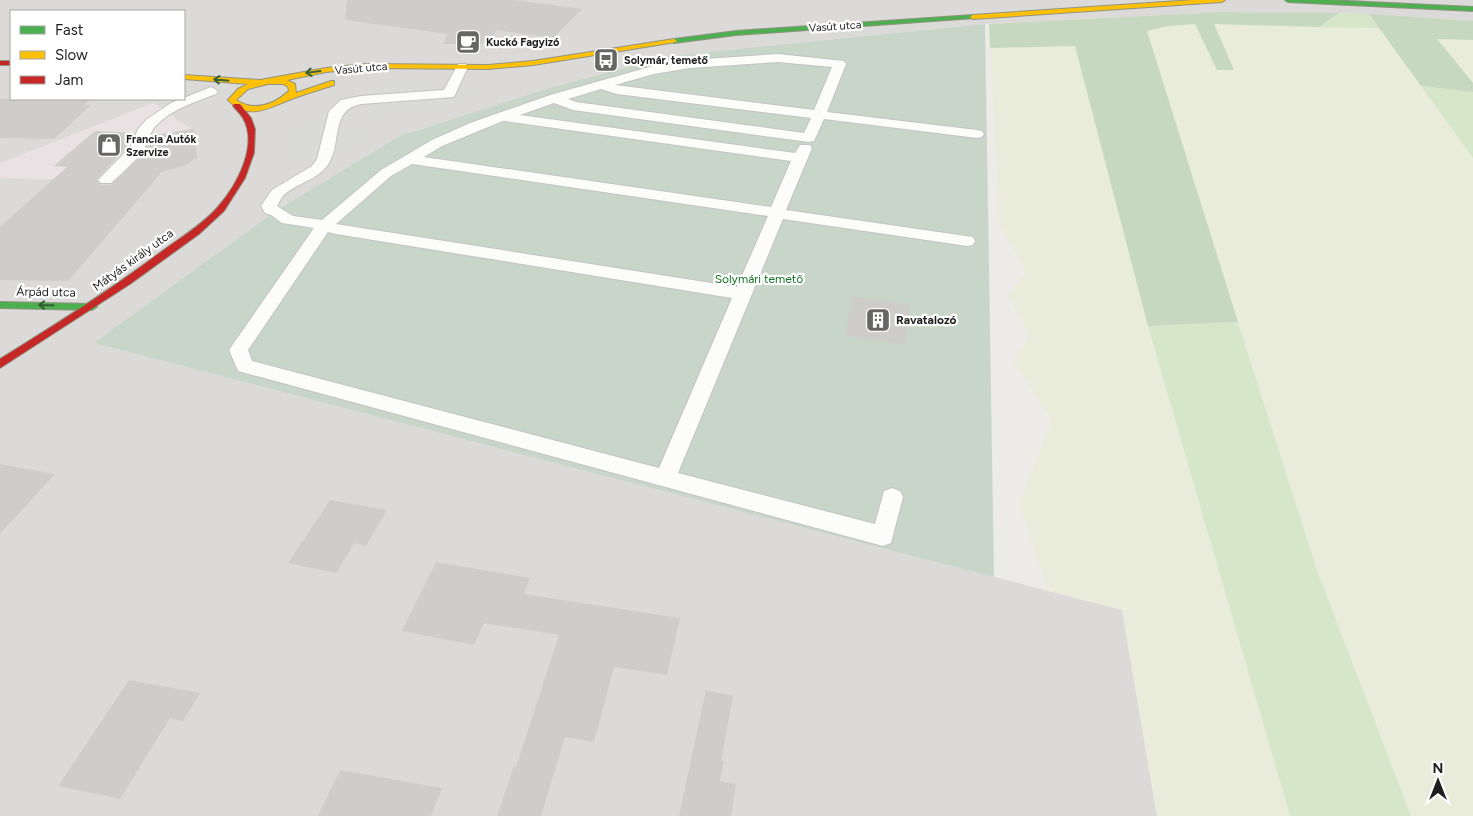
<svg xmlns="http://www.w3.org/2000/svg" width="1473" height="816" font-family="Figtree,sans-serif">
<rect width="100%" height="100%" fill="#ecebe7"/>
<!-- residential -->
<path fill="#dbdad8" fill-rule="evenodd" d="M0,0H1473V21L1339,13L1221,12L985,24L668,56L549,88L400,136L94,343L1122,610L1157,816H0ZM11,11H184V99H11Z"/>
<!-- industrial -->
<polygon fill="#e9e1e4" points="153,103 166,110 180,122 193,129 173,132 157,149 164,171 153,182 0,178 0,163"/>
<!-- religious -->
<g fill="#dadad8">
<polygon points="958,19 961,23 724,44 722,39"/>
<polygon points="428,79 424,89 481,90 475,101 460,101 458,110 404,113 369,118 369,107 350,111 343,118 341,129 365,126 363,150 286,162 289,138 315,114 336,111 361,100 363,87 388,82"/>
</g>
<!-- farmland -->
<g fill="#e9ebdb">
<polygon points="1195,24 1217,70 1233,70 1214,24 1379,28 1473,158 1473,816 1411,816 1318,573 1147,31 1168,26"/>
<polygon points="1436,38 1473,40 1473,83"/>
<polygon points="1075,46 1148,326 1290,816 1157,816 1122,610 1048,591 1019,504 1052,421 1014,362 1029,334 1008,296 1026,272 1000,224 990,48"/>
</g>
<!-- grass -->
<g fill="#d6e7c9">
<polygon points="1339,13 1369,14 1379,28 1319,27"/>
<polygon points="1421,86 1473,92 1473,158"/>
<polygon points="1238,322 1318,573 1411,816 1290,816 1148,326"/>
</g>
<!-- forest -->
<g fill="#c6d8bf">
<polygon points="1221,12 1339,13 1319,27 1214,24 1234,70 1217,70 1195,24 1168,26 1147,31 1238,322 1148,326 1075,46 990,48 989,24"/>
<polygon points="1369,14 1473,21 1473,40 1437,39 1473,83 1473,92 1421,86"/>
</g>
<!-- cemetery -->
<polygon fill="#c7d6c9" points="985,24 994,577 94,343 276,211 400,136 549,88 668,56"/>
<!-- building -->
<g fill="#cfcdca">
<polygon points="347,0 515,0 582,9 553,38 496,30 489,44 443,44 448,34 345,20"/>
<polygon points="0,99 91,99 84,105 91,105 54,139 0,138"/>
<polygon points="193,129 197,157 186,165 162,172 68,281 0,280 0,227 67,167 54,166 95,131 134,133 129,145 96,180 101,185 111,185 142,155 153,134 162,134"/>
<polygon points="852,296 909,304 906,345 845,336"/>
<polygon points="0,464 55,474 0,534"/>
<polygon points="330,500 387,510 366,546 354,543 336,573 288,563"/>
<polygon points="436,562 530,578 524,594 680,618 667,675 614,667 594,742 565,737 541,816 497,816 514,766 516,767 559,635 484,623 474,645 402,631"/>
<polygon points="129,680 200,693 183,721 170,718 120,799 58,786"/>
<polygon points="706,690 733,696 721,761 724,761 720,781 736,784 731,816 679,816"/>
<polygon points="340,770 442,788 431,816 318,816"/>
</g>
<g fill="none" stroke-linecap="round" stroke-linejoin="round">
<defs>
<g id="lane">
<path d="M778,54L844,61L846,64L827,112L977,130L982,131L984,134L982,137L977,138L824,119L814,141L809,142L573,110L554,103L520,115L795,153L800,145H810L812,148L786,210L973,237L975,241L973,245L967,246L783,219L678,473L875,524L884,491L892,488L900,491L903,497L891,543L883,546L238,371L229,350L314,228L282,223L271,215L265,213L261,206L272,190L312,166L317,159L329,111L341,100L361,96L444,90L458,64H466L468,67L454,97L361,104C330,110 342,141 329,163C318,181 297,182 283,196C280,199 279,203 277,206L293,216L322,220L381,170L432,140L470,123L550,95L653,66L690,60ZM778,62L832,67L814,110L615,85L654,74L690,68ZM601,89L617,94L811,118L804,133L576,102L568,99ZM503,121H505L791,161L771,207L424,157L442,146ZM412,164L768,216L737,287L336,224L391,176ZM328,232L336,234L732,298L659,468L252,361L248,350Z"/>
<path d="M211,87L218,91L216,94C195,102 169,110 154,128C150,133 148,142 144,149C135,162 123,172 111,183H101L98,180L101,177L131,146L138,129L147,119L171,103Z"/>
</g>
<g id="fast">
<polygon points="1285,0 1327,0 1473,7 1473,11 1288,2"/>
<polygon points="973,15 976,17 975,18 736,35 674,43 671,41 674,39 736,31"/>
<polygon points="0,302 92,304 97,307 92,310 0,308"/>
</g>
<g id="slow">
<polygon points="1194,0 1225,0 1222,2 973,19 970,17 973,15"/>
<path d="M674,39L677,41L676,42L533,65L488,69L366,68L326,72L287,80L295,84L296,93L331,81H334V85C319,90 304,94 289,100C268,108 249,121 228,100L238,89L248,84L184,79V75L260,80L326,68L366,64L488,65L533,61ZM268,84H283L288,87L289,91C273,105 255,112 236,100L248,89Z"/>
</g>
<g id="jam">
<rect x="0" y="61" width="11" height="4"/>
<path d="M234,104H240L251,118L255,129L254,153L245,178L224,211L199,234L130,284L0,368V359C55,325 109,291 161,252C180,238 202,225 217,208C236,187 259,146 243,118C240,113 236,110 233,106Z"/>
</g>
</defs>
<!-- lane casing -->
<use href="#lane" stroke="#c3c3c1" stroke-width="2"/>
<!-- fast casing -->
<use href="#fast" stroke="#919481" stroke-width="2"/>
<!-- slow casing -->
<use href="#slow" stroke="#919481" stroke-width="2"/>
<!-- jam casing -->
<use href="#jam" stroke="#919481" stroke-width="2"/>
<!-- lane -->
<use href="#lane" fill="#fcfcfb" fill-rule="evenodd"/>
<!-- fast -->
<use href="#fast" fill="#4caf50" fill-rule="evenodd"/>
<!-- slow -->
<use href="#slow" fill="#ffc107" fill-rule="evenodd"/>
<!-- jam -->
<use href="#jam" fill="#c62828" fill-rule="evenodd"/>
</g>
<!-- one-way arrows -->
<defs><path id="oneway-shaft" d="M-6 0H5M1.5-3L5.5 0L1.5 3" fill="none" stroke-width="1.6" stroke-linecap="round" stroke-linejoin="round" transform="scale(1.25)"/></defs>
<g stroke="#335f34">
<use href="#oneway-shaft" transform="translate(313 72) rotate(172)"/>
<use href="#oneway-shaft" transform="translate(221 80) rotate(-174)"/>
<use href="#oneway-shaft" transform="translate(46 305) rotate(-179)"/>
</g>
<!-- icons -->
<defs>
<symbol id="cafe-square" viewBox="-11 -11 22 22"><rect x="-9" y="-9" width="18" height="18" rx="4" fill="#666664" stroke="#fff"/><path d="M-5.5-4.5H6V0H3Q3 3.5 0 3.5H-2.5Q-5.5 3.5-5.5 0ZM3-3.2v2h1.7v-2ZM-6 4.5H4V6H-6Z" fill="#fff"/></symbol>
<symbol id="bus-square" viewBox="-11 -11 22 22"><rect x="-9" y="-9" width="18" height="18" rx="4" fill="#666664" stroke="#fff"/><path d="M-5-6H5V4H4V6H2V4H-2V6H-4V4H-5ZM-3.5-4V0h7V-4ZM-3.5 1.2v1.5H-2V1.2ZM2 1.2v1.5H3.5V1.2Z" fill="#fff"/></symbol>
<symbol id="shop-square" viewBox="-11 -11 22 22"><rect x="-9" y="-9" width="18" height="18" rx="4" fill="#666664" stroke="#fff"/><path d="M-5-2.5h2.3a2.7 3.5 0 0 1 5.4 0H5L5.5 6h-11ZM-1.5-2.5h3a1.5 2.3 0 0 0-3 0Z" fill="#fff"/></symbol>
<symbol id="building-square" viewBox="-11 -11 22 22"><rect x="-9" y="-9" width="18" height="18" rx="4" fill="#666664" stroke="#fff"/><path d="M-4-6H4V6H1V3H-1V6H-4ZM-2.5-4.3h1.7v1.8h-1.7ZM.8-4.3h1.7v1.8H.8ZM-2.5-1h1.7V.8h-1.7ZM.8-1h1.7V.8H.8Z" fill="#fff"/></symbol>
</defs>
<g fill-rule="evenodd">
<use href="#cafe-square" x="454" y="28" width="28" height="28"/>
<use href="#bus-square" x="592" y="46" width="28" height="28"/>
<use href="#shop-square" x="95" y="131" width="28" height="28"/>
<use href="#building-square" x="864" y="306" width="28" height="28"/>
</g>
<g text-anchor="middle" stroke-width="4.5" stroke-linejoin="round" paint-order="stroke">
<!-- far-street labels -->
<g font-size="11" fill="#1e1e1e" stroke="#fff">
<text transform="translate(835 26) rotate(-4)" y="4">Vasút utca</text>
<text transform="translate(361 68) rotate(-5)" y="4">Vasút utca</text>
</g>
<!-- far-poi labels -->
<g font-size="11" font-weight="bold" fill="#1e1e1e" stroke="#fff" text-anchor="start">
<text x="486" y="46">Kuckó Fagyizó</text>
<text x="624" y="64">Solymár, temető</text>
<text x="126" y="143">Francia Autók<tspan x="126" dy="13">Szervize</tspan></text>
</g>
<!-- street labels -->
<g font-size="12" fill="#1e1e1e" stroke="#fff">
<text transform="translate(133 260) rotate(-36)" y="4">Mátyás király utca</text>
<text transform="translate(46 292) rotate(1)" y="4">Árpád utca</text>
</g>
<!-- park labels -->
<g font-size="12" fill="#177228" stroke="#fff">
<text x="759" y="283">Solymári temető</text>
</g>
<!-- poi labels -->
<g font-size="12" font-weight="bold" fill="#1e1e1e" stroke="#fff" text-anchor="start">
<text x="896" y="324">Ravatalozó</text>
</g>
</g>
<!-- legend -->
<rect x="10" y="10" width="175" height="90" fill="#ffffff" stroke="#a5a5a5"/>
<rect x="20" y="26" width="25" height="8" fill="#4caf50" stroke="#a5a5a5"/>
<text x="55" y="35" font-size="15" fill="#1e1e1e">Fast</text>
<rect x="20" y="51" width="25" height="8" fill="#ffc107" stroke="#a5a5a5"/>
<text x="55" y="60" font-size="15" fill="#1e1e1e">Slow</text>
<rect x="20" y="76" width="25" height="8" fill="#c62828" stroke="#a5a5a5"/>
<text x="55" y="85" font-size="15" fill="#1e1e1e">Jam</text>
<!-- north arrow -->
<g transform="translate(1438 781)" stroke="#ffffff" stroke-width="4" paint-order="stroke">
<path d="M0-4L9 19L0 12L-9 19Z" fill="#1e1e1e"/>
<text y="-8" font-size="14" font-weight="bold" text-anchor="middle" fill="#1e1e1e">N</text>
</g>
</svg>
